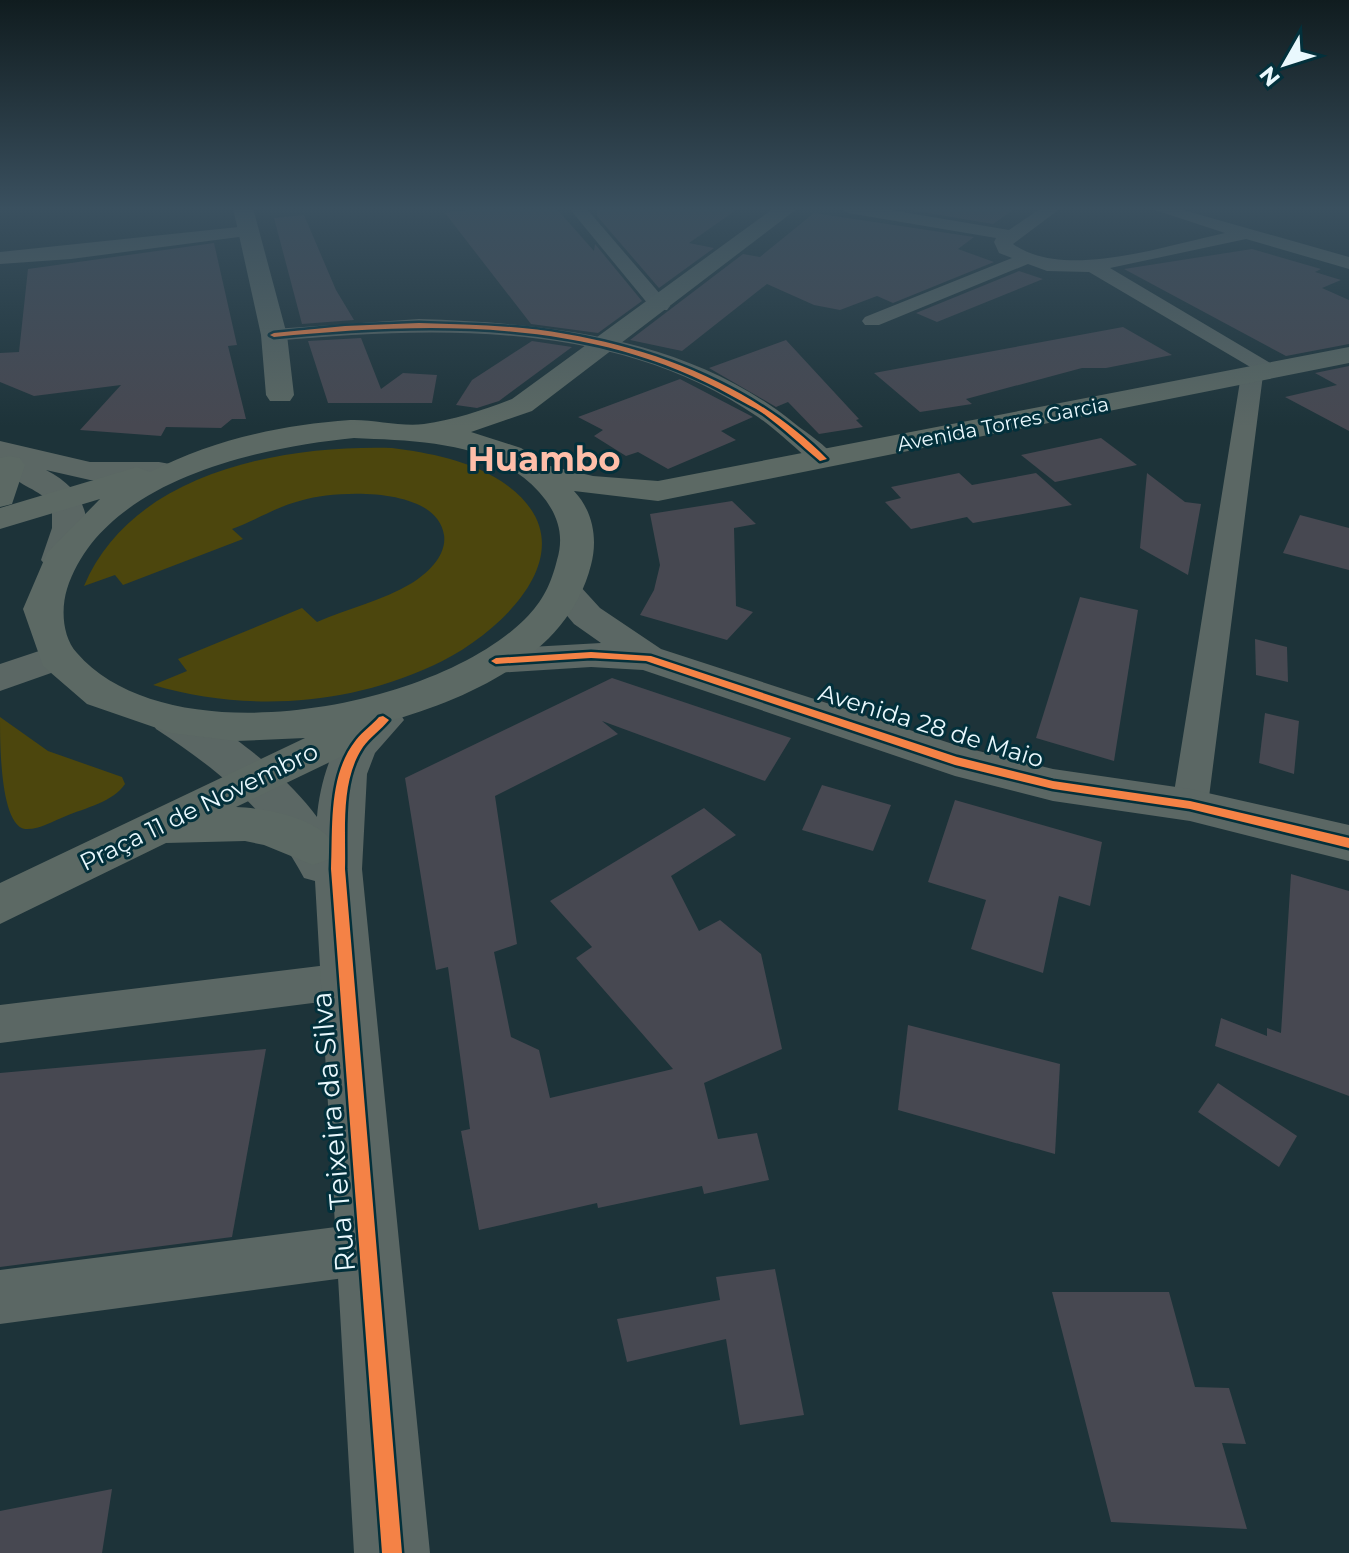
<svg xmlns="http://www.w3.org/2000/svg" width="1349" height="1553" font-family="Montserrat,sans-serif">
<rect width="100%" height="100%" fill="#1d3339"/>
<!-- green -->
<g fill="#4c460d">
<path d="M392,448C430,453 468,460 501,481C598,545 501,635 432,666C345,706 245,712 153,685L187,671L178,659L302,608L317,622C349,608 382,601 412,583C428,573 447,555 444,535C437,486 337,490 303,500C275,507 259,519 232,529L243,539L123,585L115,575L84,586C132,472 281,445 392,448Z"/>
<path d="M0,717L48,751L122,777L125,784C113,802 85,808 66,816C53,821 39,830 25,829C0,825 0,743 0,717Z"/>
</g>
<!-- building -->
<g fill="#474851">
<polygon points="485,208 556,208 594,251 595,244 642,301 598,333 531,324 445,213"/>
<polygon points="597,208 739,208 689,243 714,248 659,288 597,216"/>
<polygon points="898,208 1016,208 993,224"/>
<polygon points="814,213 974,237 958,249 994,262 893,303 877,296 840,310 814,305 767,284 682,351 630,340 743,254 760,257"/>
<polygon points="304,215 336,290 354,320 302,324 274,218"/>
<polygon points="214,243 237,345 228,346 246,419 232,419 221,428 166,427 161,436 80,430 121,385 34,396 0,382 0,353 19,352 28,269"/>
<polygon points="1252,249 1321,269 1315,272 1341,280 1322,288 1349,300 1349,344 1286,356 1124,269"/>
<polygon points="1019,271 1043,279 937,322 916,313"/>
<polygon points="1123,327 1172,355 1106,368 1082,368 966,399 972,404 920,412 874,373"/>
<polygon points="361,338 381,389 403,373 437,375 432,403 328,403 308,341"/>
<polygon points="786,340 859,419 856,420 863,427 819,434 788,402 776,407 709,368"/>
<polygon points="532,341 572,347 499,401 477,408 456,405 472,380"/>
<polygon points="1349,366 1349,431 1285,397 1337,385 1315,373"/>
<polygon points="680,379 753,417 721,431 736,440 668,469 638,452 626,456 594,436 603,430 578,417"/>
<polygon points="1101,438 1137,465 1055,482 1021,455"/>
<polygon points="959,473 972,485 1036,473 1072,505 973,523 967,517 911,529 885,502 901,498 891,487"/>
<polygon points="1147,473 1185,502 1201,504 1188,575 1140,548"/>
<polygon points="732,501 756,524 734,528 736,606 753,612 727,640 640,615 654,590 660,565 650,514"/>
<polygon points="1300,515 1349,528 1349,570 1283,553"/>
<polygon points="1080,597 1138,610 1114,761 1036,738"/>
<polygon points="1255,639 1287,647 1288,682 1256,675"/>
<polygon points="612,678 791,738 765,781 602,721 618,734 495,796 517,944 494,952 511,1037 539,1050 550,1098 673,1069 576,958 592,947 550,901 704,808 736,835 671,876 699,931 720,920 761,954 782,1049 704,1083 718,1139 757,1133 769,1180 704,1194 702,1186 598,1208 597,1203 479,1230 461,1131 470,1129 448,967 436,970 405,778"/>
<polygon points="1265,713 1299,721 1294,774 1259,763"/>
<polygon points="822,785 891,805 873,851 802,830"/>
<polygon points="955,800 1102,842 1090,906 1059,896 1043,973 971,949 986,900 928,882"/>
<polygon points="1291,874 1349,891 1349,1096 1215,1046 1221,1018 1267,1036 1267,1028 1281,1033"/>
<polygon points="908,1025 1060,1064 1055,1154 898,1110"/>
<polygon points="266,1049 232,1237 0,1267 0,1073"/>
<polygon points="1218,1083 1297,1136 1279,1167 1198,1112"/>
<polygon points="775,1269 804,1415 740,1425 726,1339 627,1362 617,1319 720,1300 716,1277"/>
<polygon points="1052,1292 1169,1292 1195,1387 1229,1388 1246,1444 1222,1443 1247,1529 1111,1522"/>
<polygon points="112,1489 102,1553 0,1553 0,1511"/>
</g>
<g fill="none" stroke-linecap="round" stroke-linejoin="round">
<!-- minor -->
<g fill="#5b6764" fill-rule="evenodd">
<polygon points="569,208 586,208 667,302 670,306 667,310 653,310"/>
<path d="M840,208H879L1009,230L1041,208H1061L1013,244C1064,281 1167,245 1225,233L1149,208H1176L1349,257V269L1246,239L1110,268L1282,370L1279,375H1263L1208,805L1203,814L1190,818L1177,814L1172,805L1241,375L1252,368L1089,272L1047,271L1028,264L879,325H865L862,321L865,317L1012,258L999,253L994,242L996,238L848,213Z"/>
<polygon points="248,226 254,227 254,235 71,259 0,264 0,252"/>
<path d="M419,319C549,323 689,338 794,423C808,434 826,445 836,459L823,467L814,464C796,449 778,431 758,417C618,320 436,326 274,341L263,335L274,329Z"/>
<polygon points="344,963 359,968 365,981 359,994 344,999 0,1043 0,1005"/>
<polygon points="367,1223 385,1231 393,1249 385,1267 367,1275 0,1324 0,1270"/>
</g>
<!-- tertiary -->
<g fill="#5b6764" fill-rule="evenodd">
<path d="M0,441L90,462H159L170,464L175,471L170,478L159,480H90L46,470C88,491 99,528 71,567L59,571L47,567L41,560L52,528V505C40,489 18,486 7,471L17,463L0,459Z"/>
<polygon points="566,582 579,585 600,608 661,649 962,747 1053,769 1190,789 1349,825 1349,861 1190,821 1053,801 955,776 643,670 591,667 496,673 482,670 476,661 482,652 496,649 601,643 574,624 548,593 553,585"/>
<polygon points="57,645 71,648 77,657 71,666 0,691 0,664"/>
<path d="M171,705C220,719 287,776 317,817C320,776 343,695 398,710L404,720L375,753L367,774L362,869L430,1553H354L315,881L304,878C267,809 221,772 156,729L150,719L156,709Z"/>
</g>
<!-- secondary -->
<g fill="#5c6964" fill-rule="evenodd">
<polygon points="233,208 253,208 287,335 294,395 290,401 270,401 266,395 261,335"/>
<path d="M774,208H798L532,411L471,432L521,448L550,466L593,476L658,481L1349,347V363L658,501L574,491C593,511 598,539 591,565C568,658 463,701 379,724L382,730L376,740L236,807C267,808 321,818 336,847L330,859L313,865L264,845L245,841L166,843L0,924V883L305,738L236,741L171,733L87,704L43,666L23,609L47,553L100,499L0,529V508L137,467L150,472C212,440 280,425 350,420C374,419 400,427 424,424C453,420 484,410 512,399ZM354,438C419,441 492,441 539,492C557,512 565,534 557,560C551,584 543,601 525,619C435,709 169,759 77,653C62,637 61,608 67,589C102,481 255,448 354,438Z"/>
<polygon points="9,456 20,458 25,465 12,504 0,507 0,458"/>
</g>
<defs>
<g id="cycleway">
<path d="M419,323C468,325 517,325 566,334C661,350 758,389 827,459L820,461C801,445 783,428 764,414C754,407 742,402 732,396C592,317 428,322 274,337L270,335L274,333L345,326Z"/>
<polygon points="591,652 651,656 957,757 1053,781 1190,801 1349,838 1349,848 1190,809 1053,789 955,765 646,661 591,658 496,664 491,661 496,658"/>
<path d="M383,716L389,720C381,730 370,737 363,747C340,781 346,830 345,869L402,1553H382L331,869C333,827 328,775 356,740C363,731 372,725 379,717Z"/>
</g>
</defs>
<!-- cycleway casing -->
<use href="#cycleway" stroke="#03303b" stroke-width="5"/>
<!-- cycleway -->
<use href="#cycleway" fill="#f48246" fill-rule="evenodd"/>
</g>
<!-- sky -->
<linearGradient id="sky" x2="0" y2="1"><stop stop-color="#101c1f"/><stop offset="0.49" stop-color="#3a505f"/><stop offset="1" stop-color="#3a505f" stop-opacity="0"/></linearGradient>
<rect width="1349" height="426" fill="url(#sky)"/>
<g text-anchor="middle" stroke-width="6" stroke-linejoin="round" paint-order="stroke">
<!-- far-street labels -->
<g font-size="20" fill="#e9f8fd" stroke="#03303b">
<text transform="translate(1003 424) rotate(-11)" y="7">Avenida Torres Garcia</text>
</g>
<!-- street labels -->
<g font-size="24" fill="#e9f8fd" stroke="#03303b">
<text transform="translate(931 726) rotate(17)" y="8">Avenida 28 de Maio</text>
<text transform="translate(199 807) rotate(-26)" y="8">Praça 11 de Novembro</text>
</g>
<!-- near-street labels -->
<g font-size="28" fill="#e9f8fd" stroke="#03303b">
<text transform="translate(333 1132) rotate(-95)" y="10">Rua Teixeira da Silva</text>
</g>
<!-- far-town labels -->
<g font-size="34" font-weight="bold" fill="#febea9" stroke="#03303b">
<text x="544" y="471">Huambo</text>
</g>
</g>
<!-- north arrow -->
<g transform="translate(1285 64) rotate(231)" stroke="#03303b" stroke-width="6" paint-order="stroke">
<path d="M0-6L14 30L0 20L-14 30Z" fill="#e9f8fd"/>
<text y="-12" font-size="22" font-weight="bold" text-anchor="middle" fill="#e9f8fd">N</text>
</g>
</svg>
